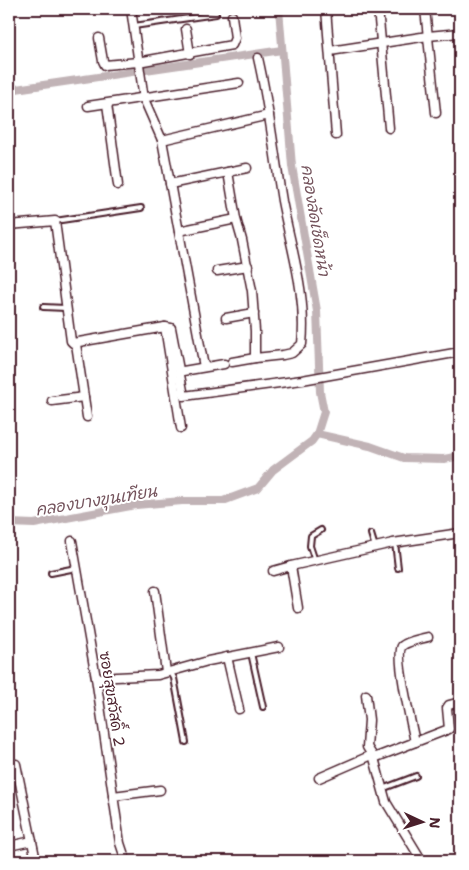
<svg xmlns="http://www.w3.org/2000/svg" width="469" height="870" font-family="'Shantell Sans','Playpen Sans Thai',sans-serif">
<rect width="100%" height="100%" fill="#fff"/>
<filter id="ink" filterUnits="userSpaceOnUse"><feTurbulence type="fractalNoise" baseFrequency=".02" numOctaves="2"/><feDisplacementMap in="SourceGraphic" scale="10" xChannelSelector="R" yChannelSelector="G"/><feConvolveMatrix kernelMatrix="1 2 1 2 8 2 1 2 1" color-interpolation-filters="sRGB"/></filter>
<g filter="url(#ink)">
<g fill="none" stroke-linecap="round" stroke-linejoin="round">
<!-- canal -->
<g stroke="#c1b3b6" stroke-width="8">
<polyline points="9,90 282,50"/>
<polyline points="317,434 370,446 404,458 444,459 460,456"/>
<polyline points="9,523 34,524 136,505 182,501 223,501 258,488 273,470 312,441 317,434 324,412 320,392 317,311 292,166 279,9"/>
</g>
<defs>
<g id="service">
<polyline points="134,26 216,14"/>
<polyline points="55,221 141,208"/>
<polyline points="43,307 66,308"/>
<polyline points="371,534 375,547"/>
<polyline points="395,543 398,568"/>
<polyline points="315,561 310,546 311,536 321,530"/>
<polyline points="51,573 76,568"/>
<polyline points="251,653 263,707"/>
<polyline points="170,671 174,678 186,742"/>
<polyline points="382,789 416,776"/>
</g>
<g id="minor">
<polyline points="131,9 144,99 162,140 204,367"/>
<polyline points="326,9 336,135"/>
<polyline points="378,9 389,128"/>
<polyline points="425,9 436,113"/>
<polyline points="186,29 190,54"/>
<polyline points="99,38 103,61 105,65 138,62 232,45 235,38 232,16"/>
<polyline points="330,51 428,36 460,33"/>
<polyline points="107,104 118,185"/>
<polyline points="88,106 239,83"/>
<polyline points="162,140 269,115"/>
<polyline points="228,172 236,219 242,240 252,291 255,331 255,358"/>
<polyline points="170,184 247,168"/>
<polyline points="9,225 55,221 71,341 73,343 165,327 171,328 184,396 302,380 460,352"/>
<polyline points="179,231 236,219"/>
<polyline points="217,271 248,266"/>
<polyline points="226,318 254,313"/>
<polyline points="165,327 181,428"/>
<polyline points="76,344 87,417"/>
<path d="M232,362L255,358L283,355L292,353L302,344C307,295 291,248 282,201C274,153 269,105 258,58"/>
<polyline points="183,371 224,364"/>
<polyline points="52,401 84,397"/>
<polyline points="72,541 96,678 120,843 126,861"/>
<polyline points="273,571 291,566"/>
<polyline points="155,591 166,672"/>
<polyline points="298,608 291,566 393,543 460,533"/>
<polyline points="227,657 239,709"/>
<polyline points="96,678 158,675 208,661 279,647"/>
<polyline points="366,695 369,720 367,747 374,758"/>
<path d="M415,742C412,728 395,654 402,646C408,641 421,639 428,637"/>
<polyline points="16,764 36,861"/>
<polyline points="319,778 372,755"/>
<polyline points="113,796 160,790"/>
<polyline points="9,846 32,841"/>
<polyline points="422,861 386,802 374,758 449,729 447,708 449,705 460,702"/>
</g>
</defs>
<!-- service casing -->
<use href="#service" stroke="#4a1f2b" stroke-width="8"/>
<!-- minor casing -->
<use href="#minor" stroke="#4a1f2b" stroke-width="11"/>
<!-- service -->
<use href="#service" stroke="#fff" stroke-width="4"/>
<!-- minor -->
<use href="#minor" stroke="#fff" stroke-width="8"/>
</g>
</g>
<g text-anchor="middle" stroke-width="4" stroke-linejoin="round" paint-order="stroke">
<!-- street labels -->
<g font-size="15" fill="#4a1f2b" stroke="#fff">
<text transform="translate(112 699) rotate(81)" y="5">ซอยสุขสวัสดิ์ 2</text>
</g>
<!-- water labels -->
<g font-size="16" font-style="italic" fill="#74535c" stroke="#fff">
<text transform="translate(316 220) rotate(81)" y="6">คลองลัดเช็ดหน้า</text>
<text transform="translate(96 500) rotate(-9)" y="6">คลองบางขุนเทียน</text>
</g>
</g>
<!-- margin -->
<rect width="469" height="870" fill="none" stroke="#fff" stroke-width="30"/>
<rect x="15" y="15" width="439" height="840" fill="none" stroke="#4a1f2b" stroke-width="2" filter="url(#ink)"/>
<!-- north arrow -->
<g transform="translate(422 822) rotate(94)" stroke="#ffffff" stroke-width="4" paint-order="stroke">
<path d="M0-4L9 19L0 12L-9 19Z" fill="#4a1f2b"/>
<text y="-8" font-size="14" font-weight="bold" text-anchor="middle" fill="#4a1f2b">N</text>
</g>
</svg>
